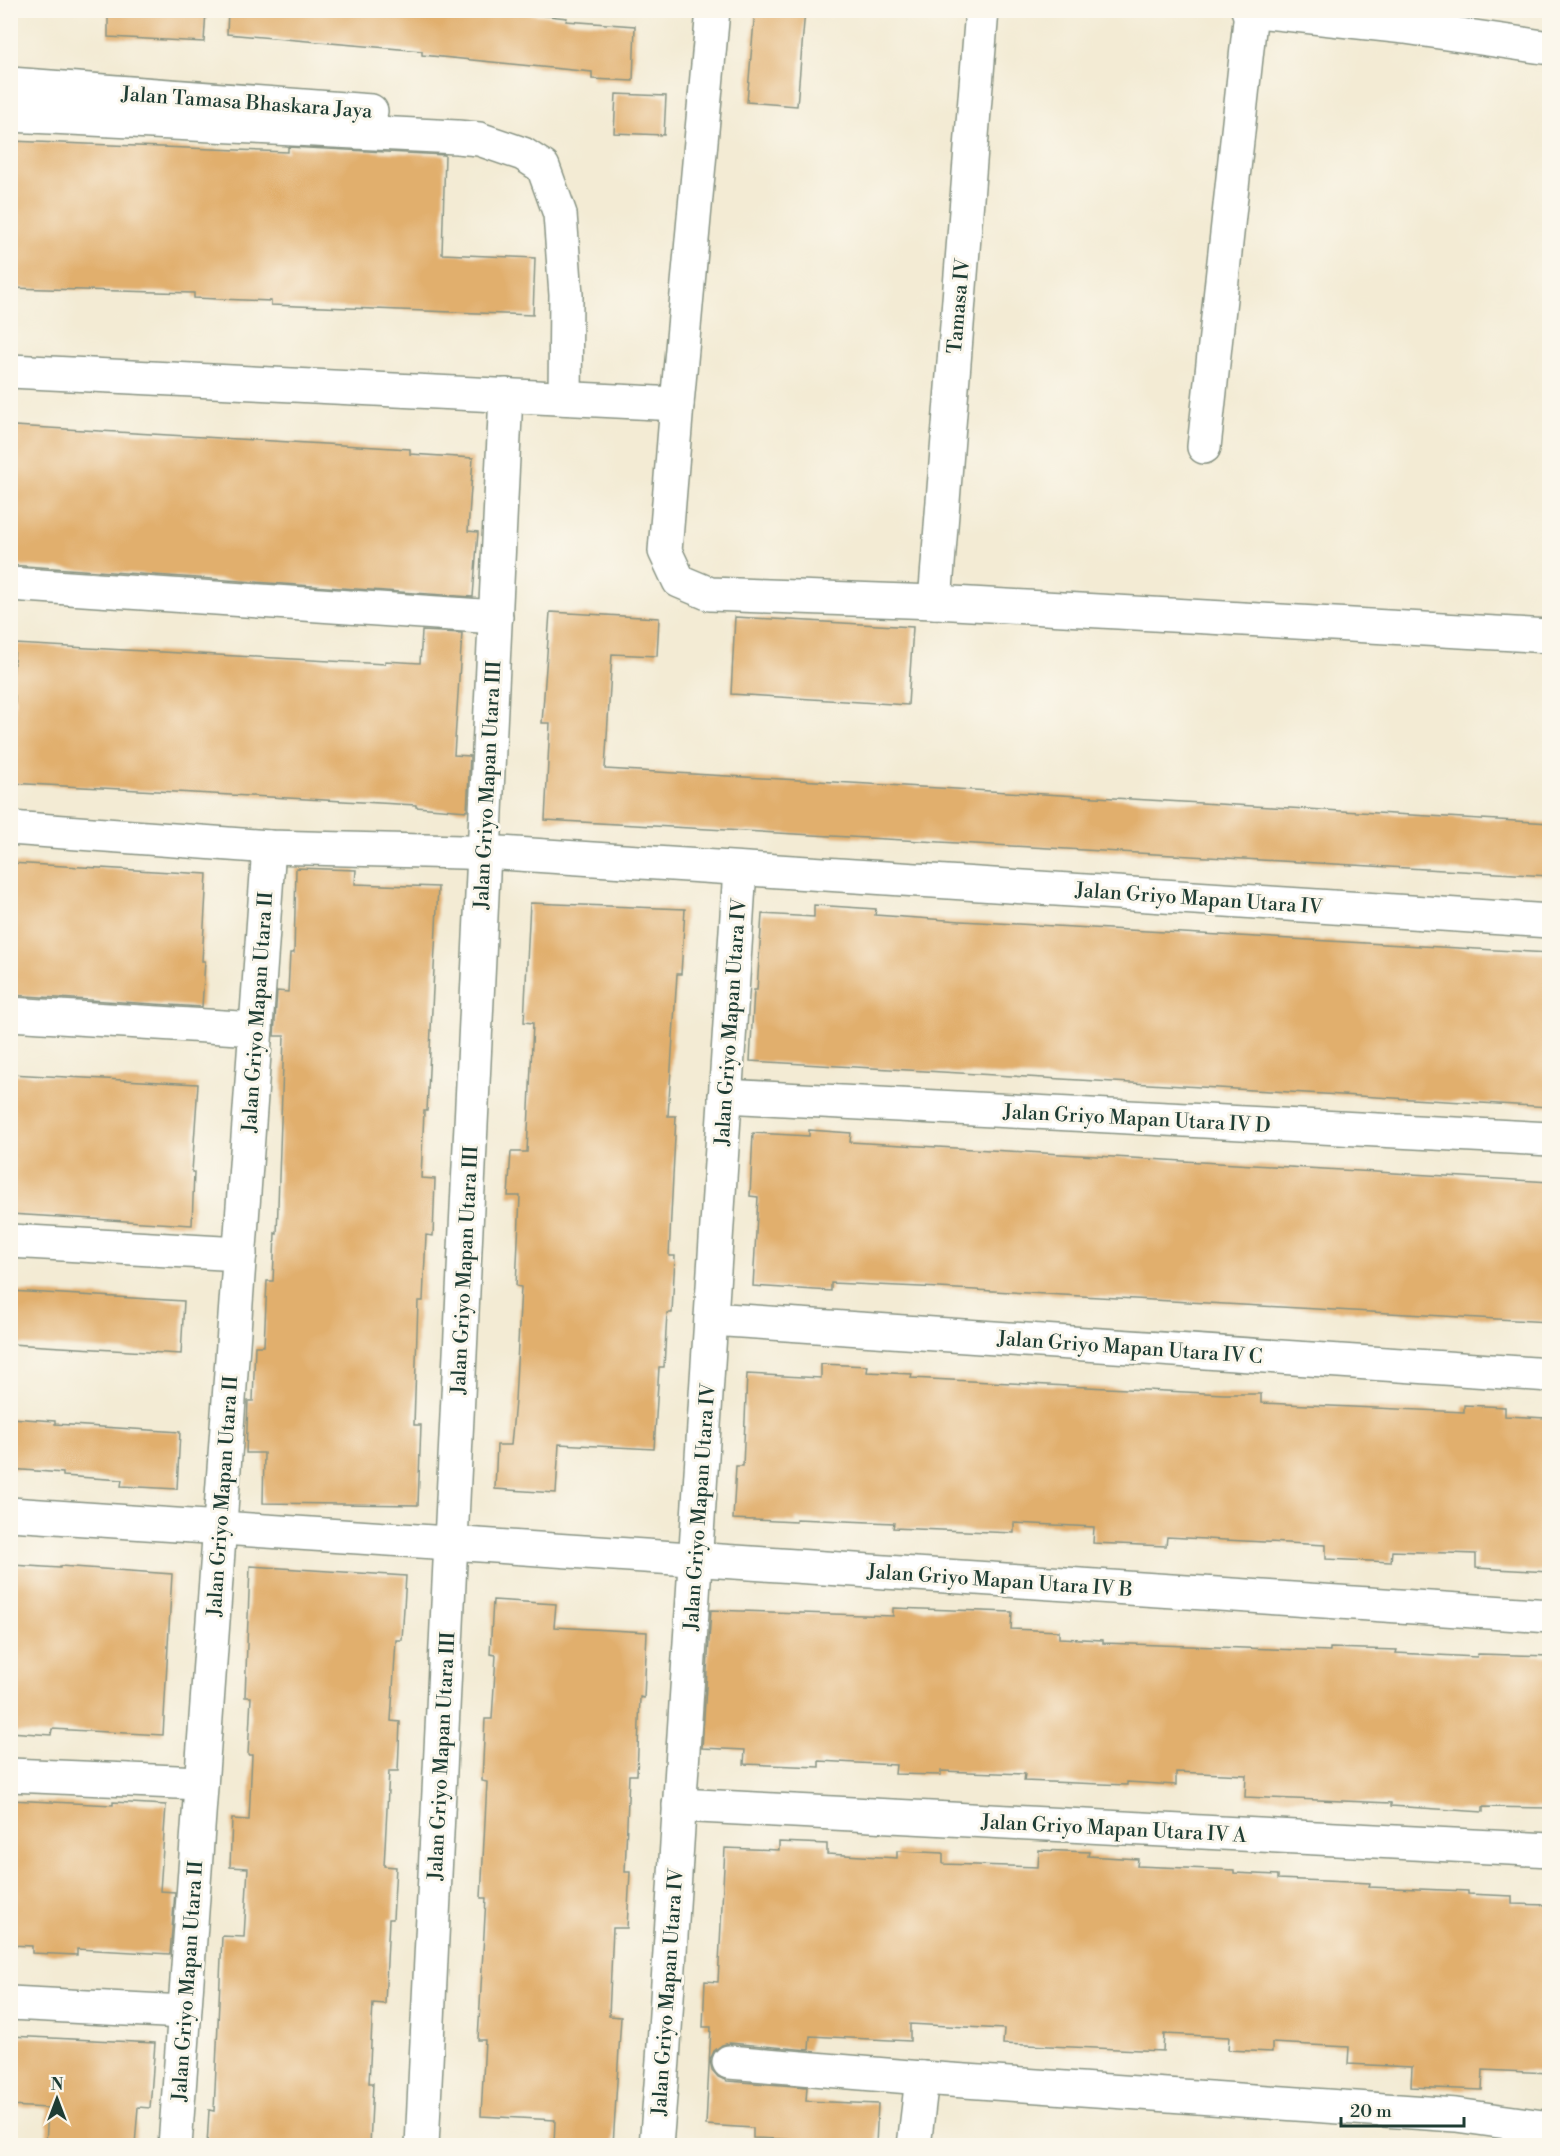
<svg xmlns="http://www.w3.org/2000/svg" width="1560" height="2156" font-family="'Libre Bodoni',serif">
<rect width="100%" height="100%" fill="#fbf7ec"/>
<filter id="ink" filterUnits="userSpaceOnUse"><feTurbulence type="fractalNoise" baseFrequency=".0167" numOctaves="2"/><feDisplacementMap in="SourceGraphic" scale="12" xChannelSelector="R" yChannelSelector="G"/><feConvolveMatrix kernelMatrix="1 2 1 2 8 2 1 2 1" color-interpolation-filters="sRGB"/></filter>
<filter id="wash" filterUnits="userSpaceOnUse"><feTurbulence type="fractalNoise" baseFrequency=".008" numOctaves="4" result="noise"/><feDisplacementMap in="SourceGraphic" scale="24" xChannelSelector="R" yChannelSelector="G"/><feGaussianBlur stdDeviation="1.35" result="paint"/><feColorMatrix in="noise" values="0 0 0 0 0 0 0 0 0 0 0 0 0 0 0 0 0 1.4 0 .05"/><feComposite in="paint" operator="in"/></filter>
<g filter="url(#wash)">
<rect width="100%" height="100%" fill="#f3ebd4"/>
<g id="blocks">
<!-- building -->
<g fill="#e1af6d">
<polygon points="108,10 206,10 204,42 108,37"/>
<polygon points="228,10 491,10 567,18 566,21 635,26 633,81 592,79 592,72 422,55 422,51 227,34"/>
<polygon points="755,10 805,10 797,106 747,102"/>
<polygon points="616,94 666,96 664,135 614,133"/>
<polygon points="10,141 288,152 288,147 445,155 442,254 535,258 533,315 271,305 271,301 194,298 194,293 10,288"/>
<polygon points="14,426 410,449 410,454 473,458 468,531 478,532 473,597 10,565 13,479 11,479"/>
<polygon points="550,612 659,618 657,656 612,654 605,769 1550,823 1550,876 545,820 550,723 542,723"/>
<polygon points="735,617 913,627 908,705 731,694"/>
<polygon points="422,631 462,633 454,755 470,756 467,811 416,807 416,805 10,783 15,696 12,696 15,644 385,664 385,661 420,663"/>
<polygon points="10,863 207,874 202,961 205,961 202,1007 10,995"/>
<polygon points="296,868 356,870 355,884 438,887 427,1111 424,1111 421,1178 435,1179 433,1236 426,1235 423,1301 418,1301 414,1425 421,1425 418,1505 263,1503 264,1453 246,1453 248,1401 253,1401 255,1346 264,1346 267,1281 273,1281 275,1233 277,1234 284,1036 274,1036 277,991 288,992 290,953 294,953"/>
<polygon points="530,903 685,909 681,974 677,974 668,1116 676,1116 669,1256 675,1256 672,1313 667,1313 664,1367 659,1367 654,1449 559,1444 556,1493 495,1489 497,1445 511,1445 515,1401 521,1287 516,1286 520,1196 508,1196 511,1152 527,1152 533,1023 524,1022"/>
<polygon points="814,905 876,909 875,915 961,921 1550,953 1550,1107 750,1061 754,990 757,990 762,914 814,917"/>
<polygon points="10,1074 198,1084 192,1172 194,1172 192,1225 10,1214"/>
<polygon points="809,1130 851,1133 850,1142 1550,1182 1550,1322 921,1287 831,1283 831,1291 753,1286 758,1197 750,1196 753,1133 809,1136"/>
<polygon points="10,1291 184,1301 181,1354 10,1344"/>
<polygon points="821,1364 868,1366 867,1372 912,1374 911,1378 1224,1394 1261,1394 1261,1403 1464,1412 1464,1405 1505,1407 1505,1416 1546,1418 1543,1503 1550,1504 1550,1572 1476,1568 1476,1554 1392,1551 1391,1562 1326,1559 1326,1545 1167,1537 1166,1546 1093,1543 1094,1527 1014,1523 1014,1533 893,1528 894,1523 796,1519 796,1522 733,1519 736,1466 743,1466 747,1374 821,1378"/>
<polygon points="10,1418 55,1421 55,1424 180,1432 177,1489 121,1486 122,1480 63,1476 63,1473 10,1469"/>
<polygon points="12,1565 60,1568 60,1566 172,1574 163,1735 52,1729 51,1735 10,1732"/>
<polygon points="250,1566 406,1576 402,1640 396,1640 391,1721 400,1722 398,1771 389,1771 384,1866 396,1867 393,1919 389,1919 385,2004 373,2003 369,2083 373,2083 370,2145 207,2145 209,2110 214,2111 222,1936 244,1937 248,1868 230,1867 232,1819 249,1820 252,1755 248,1755 251,1697 245,1697"/>
<polygon points="493,1600 556,1604 554,1627 647,1632 644,1698 640,1697 637,1775 629,1775 625,1872 630,1872 627,1928 613,1928 609,2016 621,2017 613,2145 554,2145 555,2120 481,2116 485,2040 478,2040 486,1898 481,1898 487,1782 482,1781 485,1719 492,1719 496,1655 490,1654"/>
<polygon points="893,1608 1012,1612 1011,1629 1059,1631 1059,1638 1103,1640 1103,1643 1330,1651 1330,1648 1397,1650 1396,1653 1477,1657 1478,1654 1550,1656 1550,1808 1483,1807 1483,1812 1391,1806 1391,1803 1245,1797 1246,1775 1176,1772 1176,1785 1127,1782 1127,1785 1024,1781 1025,1774 941,1771 941,1775 895,1774 896,1765 819,1761 819,1767 744,1764 745,1750 702,1748 711,1610 893,1616"/>
<polygon points="10,1800 113,1805 113,1802 166,1805 160,1891 175,1892 170,1954 77,1949 77,1955 32,1953 32,1946 10,1945"/>
<polygon points="779,1842 827,1844 827,1854 897,1858 897,1851 943,1853 943,1864 1038,1867 1039,1850 1089,1852 1088,1856 1138,1859 1137,1866 1234,1870 1234,1873 1278,1875 1278,1879 1370,1883 1369,1887 1468,1891 1468,1894 1512,1896 1512,1904 1550,1905 1546,1984 1550,1984 1550,2073 1483,2070 1482,2090 1411,2087 1412,2067 1348,2064 1349,2047 1272,2043 1272,2052 1228,2050 1229,2037 1164,2034 1163,2051 1003,2044 1004,2029 910,2024 910,2041 810,2036 809,2050 730,2043 722,2045 714,2051 710,2060 712,2070 718,2077 727,2081 807,2087 806,2101 878,2104 876,2145 819,2145 820,2141 753,2138 753,2128 706,2125 711,2027 703,2027 705,1981 718,1982 725,1848 779,1850"/>
<polygon points="10,2036 155,2043 150,2108 138,2107 135,2145 46,2145 48,2108 10,2106"/>
</g>
</g>
</g>
<g filter="url(#ink)">
<use href="#blocks" fill-opacity="0" stroke="#899484" stroke-width="1.5"/>
<g fill="none" stroke-linecap="round" stroke-linejoin="round">
<defs>
<g id="minor">
<polyline points="713,10 677,404 665,551 679,581 710,594 935,602 1550,636"/>
<polyline points="1248,10 1405,27 1550,48"/>
<polyline points="10,84 371,111"/>
<polyline points="10,115 457,137 479,139 523,154 543,167 560,214 566,295 565,398"/>
<polyline points="10,371 677,404"/>
<polyline points="1204,447 1251,11"/>
<polyline points="10,584 496,617"/>
<polyline points="935,602 982,10"/>
<polyline points="10,828 269,847 500,853 1550,921"/>
<polyline points="10,1014 256,1029"/>
<polyline points="725,1096 1550,1139"/>
<polyline points="10,1241 240,1254"/>
<polyline points="711,1319 1550,1375"/>
<polyline points="10,1514 1550,1616"/>
<polyline points="10,1775 201,1783"/>
<polyline points="679,1805 1550,1850"/>
<polyline points="10,2003 184,2012"/>
<polyline points="729,2062 922,2078 1456,2115 1550,2128"/>
<polyline points="175,2146 269,847"/>
<polyline points="422,2146 506,395"/>
<polyline points="656,2146 663,2060 740,869"/>
<polyline points="914,2146 922,2078"/>
</g>
</defs>
<!-- minor casing -->
<use href="#minor" stroke="#899484" stroke-width="36"/>
<!-- minor -->
<use href="#minor" stroke="#fff" stroke-width="33"/>
</g>
</g>
<g text-anchor="middle" stroke-width="6" stroke-linejoin="round" paint-order="stroke">
<!-- street labels -->
<g font-size="20" fill="#1f3d34" stroke="#fbf7ec">
<text transform="translate(247 102) rotate(4)" y="7">Jalan Tamasa Bhaskara Jaya</text>
<text transform="translate(958 306) rotate(-85)" y="7">Tamasa IV</text>
<text transform="translate(487 785) rotate(-87)" y="7">Jalan Griyo Mapan Utara III</text>
<text transform="translate(1199 898) rotate(4)" y="7">Jalan Griyo Mapan Utara IV</text>
<text transform="translate(257 1012) rotate(-86)" y="7">Jalan Griyo Mapan Utara II</text>
<text transform="translate(730 1022) rotate(-86)" y="7">Jalan Griyo Mapan Utara IV</text>
<text transform="translate(1137 1118) rotate(3)" y="7">Jalan Griyo Mapan Utara IV D</text>
<text transform="translate(464 1270) rotate(-87)" y="7">Jalan Griyo Mapan Utara III</text>
<text transform="translate(1130 1347) rotate(4)" y="7">Jalan Griyo Mapan Utara IV C</text>
<text transform="translate(222 1496) rotate(-86)" y="7">Jalan Griyo Mapan Utara II</text>
<text transform="translate(699 1507) rotate(-86)" y="7">Jalan Griyo Mapan Utara IV</text>
<text transform="translate(1000 1580) rotate(4)" y="7">Jalan Griyo Mapan Utara IV B</text>
<text transform="translate(441 1756) rotate(-87)" y="7">Jalan Griyo Mapan Utara III</text>
<text transform="translate(1114 1828) rotate(3)" y="7">Jalan Griyo Mapan Utara IV A</text>
<text transform="translate(187 1981) rotate(-86)" y="7">Jalan Griyo Mapan Utara II</text>
<text transform="translate(667 1992) rotate(-86)" y="7">Jalan Griyo Mapan Utara IV</text>
</g>
</g>
<!-- margin -->
<rect width="1560" height="2156" fill="none" stroke="#fbf7ec" stroke-width="36"/>
<!-- north arrow -->
<g transform="translate(57 2099)" stroke="#fbf7ec" stroke-width="4.5" paint-order="stroke">
<path d="M0-4.5L10 22L0 15L-10 22Z" fill="#1f3d34"/>
<text y="-9" font-size="16" font-weight="bold" text-anchor="middle" fill="#1f3d34">N</text>
</g>
<!-- scale -->
<path d="M1341 2117v9h123v-9" fill="none" stroke="#1f3d34" stroke-width="3"/>
<text x="1350" y="2117" font-size="18" fill="#1f3d34" stroke="#fbf7ec" stroke-width="4.5" paint-order="stroke">20 m</text>
</svg>
